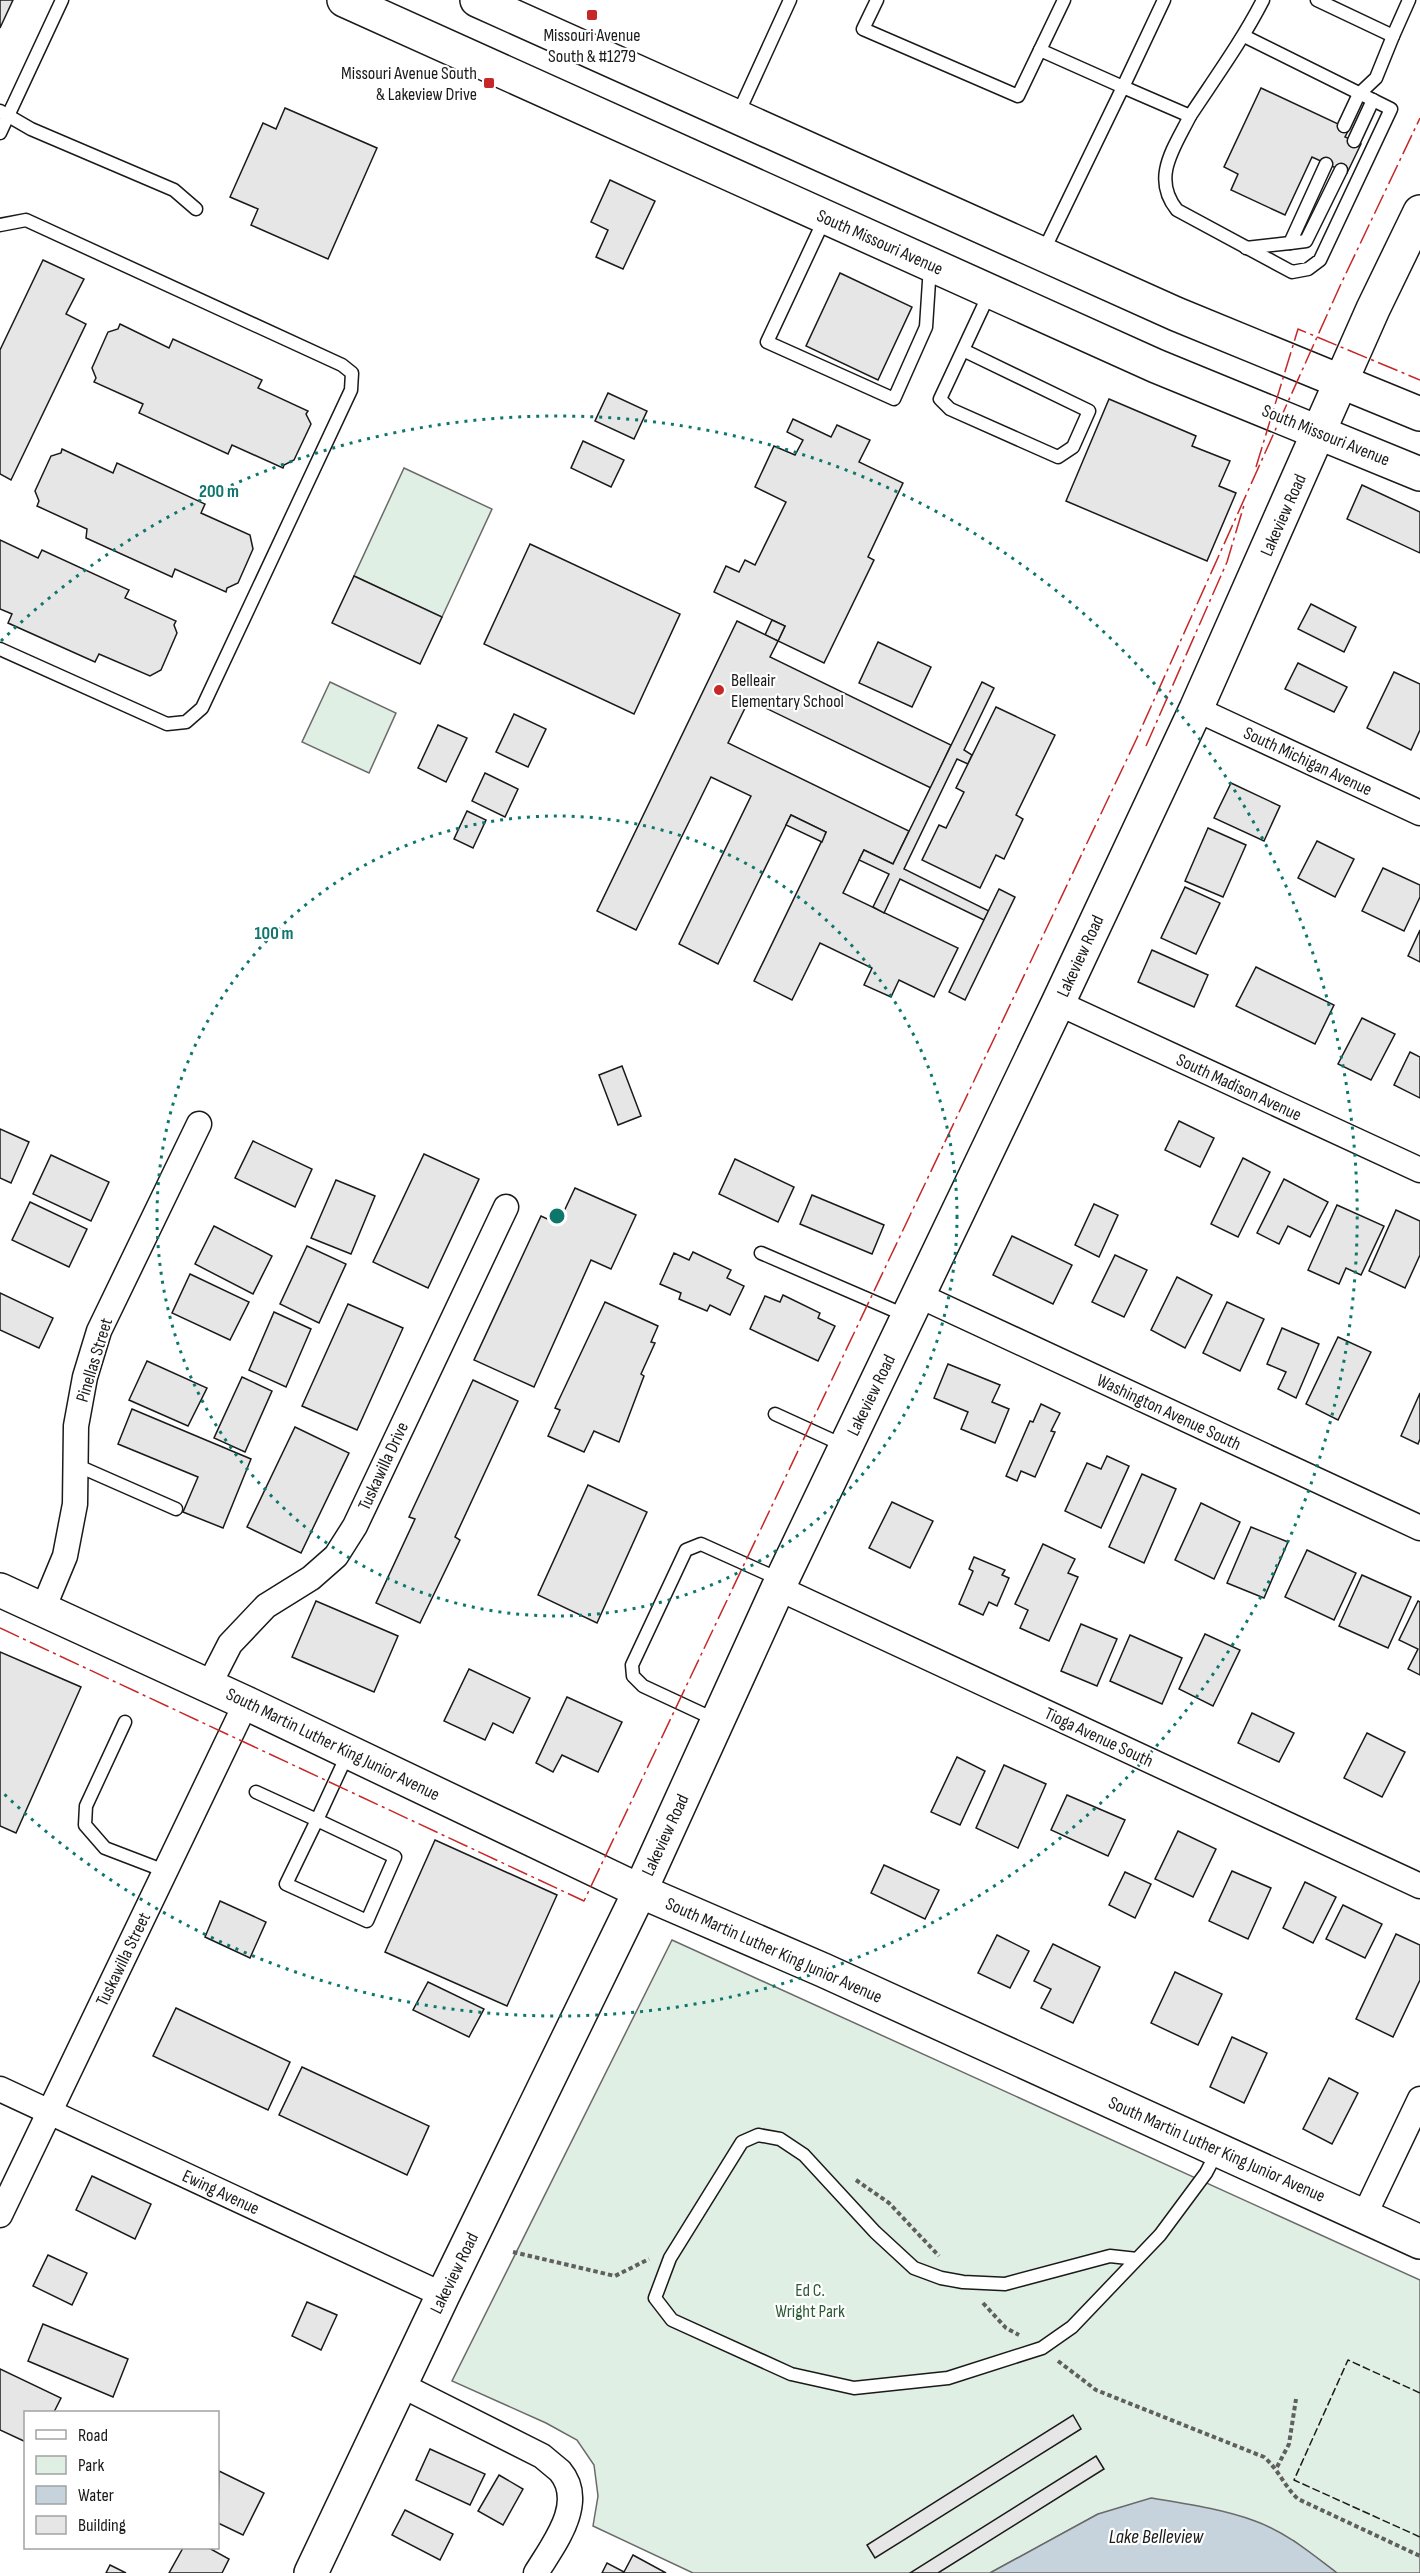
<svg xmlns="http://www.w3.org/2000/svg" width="1420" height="2573" font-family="'Sofia Sans Condensed',sans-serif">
<rect width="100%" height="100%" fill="#fff"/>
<!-- green -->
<g fill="#e0efe3" stroke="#6a6a6a" stroke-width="1.5">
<polygon points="404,468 492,509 442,617 354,576"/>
<polygon points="330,682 396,713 369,773 302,742"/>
<polygon points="672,1940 1420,2280 1420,2573 1337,2573 1294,2541 1098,2514 990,2573 693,2573 593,2526 598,2496 594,2465 577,2440 546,2423 452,2381"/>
</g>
<!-- water -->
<path fill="#c6d2dc" stroke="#6a6a6a" stroke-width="1.5" d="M1151,2498C1187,2504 1222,2509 1255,2521C1286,2532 1312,2554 1337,2573H990L1098,2514Z"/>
<!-- building -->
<g fill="#e6e6e6" stroke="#1a1a1a" stroke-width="1.5">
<polygon points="0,0 13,0 0,28"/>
<polygon points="1261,88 1349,129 1345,137 1361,144 1347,173 1312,157 1285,215 1231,190 1238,174 1224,167"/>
<polygon points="285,108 377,148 328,259 251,225 258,209 230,197 263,123 276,129"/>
<polygon points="610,180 655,201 623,269 596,257 608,230 591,222"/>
<polygon points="43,260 84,279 66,314 86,324 11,480 0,474 0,350"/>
<polygon points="840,273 912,307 878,380 806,346"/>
<polygon points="120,324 169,348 173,339 262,380 258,388 308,411 306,414 311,424 294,460 284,465 283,468 232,445 228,454 139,413 143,404 94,382 96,378 92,368 108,332 118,329"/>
<polygon points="608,393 647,411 634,439 595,421"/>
<polygon points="1109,399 1196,436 1192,446 1230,461 1219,486 1236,493 1207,561 1066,501"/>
<polygon points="793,419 831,437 837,425 870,440 859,462 903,483 868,557 874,560 824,663 778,641 785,626 714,592 726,566 739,572 745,560 755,565 786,502 755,487 774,446 795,455 803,440 787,432"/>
<polygon points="583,441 624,460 611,487 571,468"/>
<polygon points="62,449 113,473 117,463 205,504 201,513 250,535 253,549 238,583 227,588 226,592 175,569 172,577 86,538 87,529 37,506 39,501 35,491 51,456 61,453"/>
<polygon points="1362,485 1420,512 1420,553 1347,519"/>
<polygon points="0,540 38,558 42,550 129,590 125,598 176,621 174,625 177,633 161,670 150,676 99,654 95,662 8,623 12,614 0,609"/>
<polygon points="530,544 680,614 634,714 484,644"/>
<polygon points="354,576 442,617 420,664 332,623"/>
<polygon points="1311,604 1356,627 1344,652 1298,629"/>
<polygon points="772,620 785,626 778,641 765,635"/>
<polygon points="737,621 778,641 770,657 951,745 931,788 749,700 728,743 909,831 893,864 864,850 843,893 958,948 934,997 899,980 891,997 864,985 872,968 820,943 792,1000 754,981 826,832 791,815 718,964 679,944 751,796 711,777 636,930 597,911"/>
<polygon points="878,642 931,667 912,707 859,683"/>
<polygon points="1298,663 1347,687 1334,712 1285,689"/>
<polygon points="1394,672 1420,684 1420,730 1411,750 1367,728"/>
<polygon points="982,682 994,688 964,750 972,755 968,764 957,759 904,869 989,911 984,920 900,879 884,913 873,907 889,874 859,860 864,850 893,864"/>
<polygon points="996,707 1055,735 1016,815 1023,819 1004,859 996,855 980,888 922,860 939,825 946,828 964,792 956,788"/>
<polygon points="514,714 546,729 528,767 496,752"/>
<polygon points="438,725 467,738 446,782 418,768"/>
<polygon points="485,773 518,789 505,817 472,801"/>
<polygon points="1231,783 1280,806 1264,841 1214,818"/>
<polygon points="467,811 486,820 473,848 454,839"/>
<polygon points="791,815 826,832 822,842 786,825"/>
<polygon points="1208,828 1246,845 1223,897 1185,881"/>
<polygon points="1317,841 1354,859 1335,897 1298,878"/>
<polygon points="1383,868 1420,885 1420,897 1404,931 1362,911"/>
<polygon points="1185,887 1220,903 1196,954 1161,938"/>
<polygon points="999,889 1015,897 965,1000 949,992"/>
<polygon points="1420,930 1420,962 1408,956"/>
<polygon points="1152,950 1208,975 1194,1007 1138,982"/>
<polygon points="1256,967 1334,1005 1315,1044 1236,1006"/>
<polygon points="1362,1018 1395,1034 1371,1080 1338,1064"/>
<polygon points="1410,1052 1420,1057 1420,1098 1394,1085"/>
<polygon points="622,1066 641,1116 618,1125 599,1075"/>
<polygon points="1179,1121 1214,1138 1200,1167 1165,1150"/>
<polygon points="0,1129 29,1142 11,1183 0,1178"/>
<polygon points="253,1141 312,1169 295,1207 235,1178"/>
<polygon points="424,1154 479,1179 428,1288 373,1262"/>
<polygon points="51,1155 109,1182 91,1221 33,1194"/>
<polygon points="1243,1158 1270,1172 1238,1237 1211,1224"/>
<polygon points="735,1159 794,1187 778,1222 719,1194"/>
<polygon points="1284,1179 1328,1202 1310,1237 1288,1226 1279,1244 1257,1233"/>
<polygon points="336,1180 375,1196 351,1254 311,1238"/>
<polygon points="575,1188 636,1215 611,1269 591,1260 534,1387 474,1360 541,1216 558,1224"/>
<polygon points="812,1195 884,1225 872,1254 800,1224"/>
<polygon points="30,1202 87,1229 69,1267 12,1240"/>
<polygon points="1094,1204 1118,1215 1099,1257 1075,1245"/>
<polygon points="1337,1205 1384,1226 1361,1275 1346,1268 1339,1284 1308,1270"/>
<polygon points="1396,1210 1420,1221 1420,1255 1405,1288 1369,1271"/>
<polygon points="214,1226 272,1256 253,1294 195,1264"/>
<polygon points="1012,1236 1072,1265 1053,1304 993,1275"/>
<polygon points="307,1246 346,1264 319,1323 280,1304"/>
<polygon points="693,1252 731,1270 727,1278 744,1286 730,1315 710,1305 707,1311 679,1299 681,1293 660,1284 674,1253 689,1260"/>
<polygon points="1115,1255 1147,1270 1124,1317 1092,1302"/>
<polygon points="190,1274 249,1302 230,1340 172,1313"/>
<polygon points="1177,1277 1212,1295 1185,1348 1151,1330"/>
<polygon points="0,1293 53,1318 39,1348 0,1330"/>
<polygon points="783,1295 820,1313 818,1318 835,1326 818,1361 750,1329 765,1296 780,1302"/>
<polygon points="605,1302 658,1326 651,1342 655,1343 641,1374 644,1376 619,1442 594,1431 584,1452 548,1436 560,1410 555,1408"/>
<polygon points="1227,1302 1264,1319 1240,1371 1203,1353"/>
<polygon points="348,1304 403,1328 357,1430 302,1406"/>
<polygon points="274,1312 311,1329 286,1387 249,1370"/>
<polygon points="1282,1328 1319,1344 1296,1398 1278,1389 1286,1372 1267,1364"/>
<polygon points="1338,1337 1371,1352 1338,1420 1306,1404"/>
<polygon points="147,1361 207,1388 188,1426 129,1400"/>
<polygon points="948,1364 1000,1385 992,1402 1009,1409 995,1443 961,1429 968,1412 934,1398"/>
<polygon points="242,1377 272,1391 245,1452 214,1438"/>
<polygon points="473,1380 518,1401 455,1537 460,1540 420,1623 376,1603 415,1519 409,1517"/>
<polygon points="1420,1393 1420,1439 1418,1444 1401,1436"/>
<polygon points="1041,1404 1060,1413 1051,1431 1055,1432 1035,1477 1021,1471 1017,1481 1006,1476 1030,1421 1033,1422"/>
<polygon points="132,1409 251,1459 223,1528 183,1512 198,1477 118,1444"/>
<polygon points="295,1427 349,1453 301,1553 247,1527"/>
<polygon points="1107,1456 1129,1466 1101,1528 1065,1511 1087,1463 1101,1469"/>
<polygon points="1142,1474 1176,1489 1144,1563 1109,1547"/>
<polygon points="588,1485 647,1512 597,1623 538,1595"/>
<polygon points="892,1502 933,1521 910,1568 869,1548"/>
<polygon points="1201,1503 1240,1522 1214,1579 1175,1560"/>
<polygon points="1251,1527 1288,1542 1264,1598 1227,1583"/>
<polygon points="1043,1544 1075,1559 1068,1573 1078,1577 1049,1641 1020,1628 1028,1610 1015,1604"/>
<polygon points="1307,1550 1356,1573 1334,1620 1285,1597"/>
<polygon points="974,1557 1005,1570 1002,1575 1009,1578 997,1606 989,1602 983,1615 959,1604 973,1571 969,1569"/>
<polygon points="1362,1575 1411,1597 1388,1648 1339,1626"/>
<polygon points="316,1601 398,1636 374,1692 292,1657"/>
<polygon points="1418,1601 1420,1602 1420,1675 1408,1669 1418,1649 1399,1640"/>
<polygon points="1081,1624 1117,1639 1097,1686 1061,1671"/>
<polygon points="1205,1634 1240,1650 1213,1706 1179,1689"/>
<polygon points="1130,1635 1182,1658 1162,1704 1110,1681"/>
<polygon points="0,1652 81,1687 16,1833 0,1826"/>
<polygon points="469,1669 530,1698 513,1733 493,1723 485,1740 444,1721"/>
<polygon points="567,1697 622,1722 598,1772 562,1755 553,1772 536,1763"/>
<polygon points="1252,1713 1294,1733 1279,1762 1238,1743"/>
<polygon points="1367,1733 1405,1752 1382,1797 1344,1778"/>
<polygon points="957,1757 985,1771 960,1825 931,1812"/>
<polygon points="1004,1765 1046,1784 1018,1848 976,1828"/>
<polygon points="1067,1795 1125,1820 1108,1856 1051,1830"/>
<polygon points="1178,1831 1216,1849 1193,1897 1155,1879"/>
<polygon points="435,1840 557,1895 507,2006 385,1952"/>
<polygon points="884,1865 939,1890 925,1919 871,1893"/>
<polygon points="1232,1871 1271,1888 1248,1939 1209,1921"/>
<polygon points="1125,1872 1151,1884 1135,1918 1109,1905"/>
<polygon points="1305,1882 1336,1897 1313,1943 1283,1928"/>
<polygon points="220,1901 266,1922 250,1958 205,1937"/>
<polygon points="1343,1905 1382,1924 1365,1958 1326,1939"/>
<polygon points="1396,1934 1420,1945 1420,1980 1393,2037 1356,2019"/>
<polygon points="997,1935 1029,1951 1010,1988 978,1973"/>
<polygon points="1053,1944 1100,1967 1073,2023 1041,2008 1051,1989 1034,1981"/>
<polygon points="1175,1972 1222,1994 1198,2045 1151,2023"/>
<polygon points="428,1982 484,2009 469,2037 413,2010"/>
<polygon points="176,2008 290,2062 268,2110 153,2056"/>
<polygon points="1232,2037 1267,2053 1244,2103 1210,2087"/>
<polygon points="302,2067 429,2126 407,2175 279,2115"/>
<polygon points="1329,2078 1358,2093 1332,2144 1303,2129"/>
<polygon points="92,2176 151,2204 135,2239 76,2210"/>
<polygon points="48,2255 87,2273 72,2305 33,2286"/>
<polygon points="307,2302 337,2315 321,2350 292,2336"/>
<polygon points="43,2324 128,2359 113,2397 28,2361"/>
<polygon points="0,2369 61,2398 54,2412 26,2412 26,2442 0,2430"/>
<polygon points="1073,2415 1081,2429 875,2558 867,2545"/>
<polygon points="430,2449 485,2474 470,2505 416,2480"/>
<polygon points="1096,2456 1104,2469 938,2573 910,2573"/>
<polygon points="219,2471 264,2493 243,2535 218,2523"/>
<polygon points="499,2475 523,2489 503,2525 478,2511"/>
<polygon points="405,2510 453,2534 440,2560 392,2535"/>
<polygon points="183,2548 209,2548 229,2559 222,2573 169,2573"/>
<polygon points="633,2555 666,2573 602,2573 607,2563 624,2572"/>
<polygon points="110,2565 126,2573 106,2573"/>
</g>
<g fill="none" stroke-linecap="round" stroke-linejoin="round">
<defs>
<g id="lane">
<polyline points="877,0 863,29 1018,96 1040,50 1123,87 1164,0"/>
<polyline points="1317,0 1393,36 1409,0"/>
<polyline points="1040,50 1064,0"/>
<polyline points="0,111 31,129 174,190 196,209"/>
<polyline points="737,116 790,0"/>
<path d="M1190,116C1174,148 1151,178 1177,210L1292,272L1308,269L1320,260L1391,109L1244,36"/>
<polyline points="1344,126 1359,94 1376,78 1393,36"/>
<polyline points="0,133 62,0"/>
<polyline points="1354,141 1373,100"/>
<polyline points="825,218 767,342 894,399 926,327 930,266"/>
<polyline points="0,225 26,220 342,365 352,373 351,390 202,708 186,722 167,724 0,649"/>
<polyline points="1290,243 1306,241 1341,170"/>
<polyline points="1246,248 1290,243 1326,164"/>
<path d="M1043,252L1123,87L1190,116C1215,78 1242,41 1263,0"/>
<polyline points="963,350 1089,411 1073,447 1058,457 950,409 940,399 990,292"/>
<polyline points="761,1253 907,1316"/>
<polyline points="775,1414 845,1446"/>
<polyline points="76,1465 176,1509"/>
<polyline points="716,1720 643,1686 633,1676 632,1665 686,1550 701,1544 781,1580"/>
<polyline points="125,1722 86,1806 85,1825 105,1848 165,1871"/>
<polyline points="256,1792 317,1820 286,1884 367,1921 395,1857 317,1820 348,1753"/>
<polyline points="1137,2259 1110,2256 1005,2284 963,2282 941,2278 914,2268 875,2232 804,2155 780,2139 758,2135 742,2142 670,2258 655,2298 672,2320 791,2374 854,2388 948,2378 1042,2348 1072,2327 1160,2235 1206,2173 1217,2152"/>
</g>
<g id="street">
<polyline points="1196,709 1420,813"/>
<polyline points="1058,1003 1420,1170"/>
<polyline points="918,1295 1420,1528"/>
<polyline points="778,1588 1420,1886"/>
<polyline points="43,1609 65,1556 75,1504 76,1426 85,1377 99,1331 199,1124"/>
<polyline points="209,1685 230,1644 266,1606 311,1578 336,1556 355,1526 506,1207"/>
<polyline points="0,2089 443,2295"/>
<polyline points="0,2215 246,1703"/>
<polyline points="1364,2216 1420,2099"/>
<path d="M401,2385L542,2456C548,2461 554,2466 560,2471C587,2503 553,2545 536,2573"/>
</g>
<g id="secondary">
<polyline points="0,1590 246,1703 640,1891 823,1970 1420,2242"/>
<polyline points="311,2573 443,2295 640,1891 778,1588 1058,1003 1196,709 1373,309 1420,212"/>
</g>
<g id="primary">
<polyline points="344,0 1156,366 1420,474"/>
<polyline points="477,0 1176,314 1420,414"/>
</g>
</defs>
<!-- lane casing -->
<use href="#lane" stroke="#1a1a1a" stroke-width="15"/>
<!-- street casing -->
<use href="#street" stroke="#1a1a1a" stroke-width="27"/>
<!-- secondary casing -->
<use href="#secondary" stroke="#1a1a1a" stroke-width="36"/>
<!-- primary casing -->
<use href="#primary" stroke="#1a1a1a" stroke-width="36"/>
<!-- path -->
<g stroke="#5f5f5f" stroke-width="4" stroke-dasharray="4.5 3" stroke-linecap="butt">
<polyline points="856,2180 889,2203 939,2256"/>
<polyline points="513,2252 615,2276 649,2259"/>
<polyline points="983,2303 1006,2328 1019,2335"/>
<path d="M1058,2361L1096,2390L1264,2457C1279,2470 1284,2486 1298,2499L1420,2556"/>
<polyline points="1277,2467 1289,2444 1296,2399"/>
</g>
<!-- lane -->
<use href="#lane" stroke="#fff" stroke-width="12"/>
<!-- street -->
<use href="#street" stroke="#fff" stroke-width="24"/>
<!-- secondary -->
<use href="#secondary" stroke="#fff" stroke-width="33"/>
<!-- primary -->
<use href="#primary" stroke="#fff" stroke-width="33"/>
<!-- fence -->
<polyline stroke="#1a1a1a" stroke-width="1.5" stroke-dasharray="8 3" stroke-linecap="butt" points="1420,2393 1348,2360 1294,2480 1420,2537"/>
<!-- power -->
<g stroke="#c62828" stroke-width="1.5" stroke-dasharray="21 4.5 3 4.5" stroke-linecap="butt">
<polyline points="1256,467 1298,329 1420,380"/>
<polyline points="1146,746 1227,562 1244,505"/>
<polyline points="0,1628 584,1901 1136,740 1340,286 1420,118"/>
</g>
</g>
<!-- distance rings -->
<g fill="none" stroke="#0f766e" stroke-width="3" stroke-dasharray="3 6">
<circle cx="557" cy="1216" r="400"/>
<path d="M1 641A800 800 0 1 1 1 1791"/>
</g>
<!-- markers -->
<g fill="#c62828" stroke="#fff" stroke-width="2">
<rect x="586" y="9" width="12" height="12" rx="3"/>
<rect x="483" y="77" width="12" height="12" rx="3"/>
<circle cx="719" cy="690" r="6"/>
</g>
<g text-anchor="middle" stroke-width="4.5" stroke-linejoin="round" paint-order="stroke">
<!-- poi labels -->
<g font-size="18" fill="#1a1a1a" stroke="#fff">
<text x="592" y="41">Missouri Avenue<tspan x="592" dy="21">South &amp; #1279</tspan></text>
<text x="477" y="79" text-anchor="end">Missouri Avenue South<tspan x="477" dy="21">&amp; Lakeview Drive</tspan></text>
<text x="731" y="686" text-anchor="start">Belleair<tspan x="731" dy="21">Elementary School</tspan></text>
</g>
<!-- street labels -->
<g font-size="18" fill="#1a1a1a" stroke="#fff">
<text transform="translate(880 242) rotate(24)" y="6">South Missouri Avenue</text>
<text transform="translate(1326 435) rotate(22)" y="6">South Missouri Avenue</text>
<text transform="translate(1283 515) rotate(-66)" y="6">Lakeview Road</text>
<text transform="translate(1308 761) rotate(25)" y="6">South Michigan Avenue</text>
<text transform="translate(1080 956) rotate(-65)" y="6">Lakeview Road</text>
<text transform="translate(1239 1087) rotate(25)" y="6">South Madison Avenue</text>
<text transform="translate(94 1360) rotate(-73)" y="6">Pinellas Street</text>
<text transform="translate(871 1395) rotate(-64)" y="6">Lakeview Road</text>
<text transform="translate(1169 1412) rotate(25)" y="6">Washington Avenue South</text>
<text transform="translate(383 1466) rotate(-65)" y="6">Tuskawilla Drive</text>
<text transform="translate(1099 1737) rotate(25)" y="6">Tioga Avenue South</text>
<text transform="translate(333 1744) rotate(26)" y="6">South Martin Luther King Junior Avenue</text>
<text transform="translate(665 1835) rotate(-65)" y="6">Lakeview Road</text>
<text transform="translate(774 1950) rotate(24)" y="6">South Martin Luther King Junior Avenue</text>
<text transform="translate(123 1959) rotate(-64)" y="6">Tuskawilla Street</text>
<text transform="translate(1217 2149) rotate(24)" y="6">South Martin Luther King Junior Avenue</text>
<text transform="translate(221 2192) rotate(25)" y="6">Ewing Avenue</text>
<text transform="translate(454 2273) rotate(-64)" y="6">Lakeview Road</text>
</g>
<!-- park labels -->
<g font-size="18" fill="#2b5a34" stroke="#fff">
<text x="810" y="2296">Ed C.<tspan x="810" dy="21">Wright Park</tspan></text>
</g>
<!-- water labels -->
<g font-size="20" font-style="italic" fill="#1a1a1a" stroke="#fff">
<text x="1156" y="2543">Lake Belleview</text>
</g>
</g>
<circle cx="557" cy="1216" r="9" fill="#0f766e" stroke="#fff" stroke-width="3"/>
<g font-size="18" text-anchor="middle" font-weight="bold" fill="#0f766e" stroke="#fff" stroke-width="4.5" stroke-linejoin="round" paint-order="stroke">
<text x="219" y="497">200 m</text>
<text x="274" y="939">100 m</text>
</g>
<!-- legend -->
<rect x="24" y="2411" width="195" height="138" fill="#ffffff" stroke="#a3a3a3" stroke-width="1.5"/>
<rect x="36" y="2430" width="30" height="9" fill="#ffffff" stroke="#a3a3a3" stroke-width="1.5"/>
<text x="78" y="2441" font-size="18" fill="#1a1a1a">Road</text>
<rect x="36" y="2456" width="30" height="18" fill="#e0efe3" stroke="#a3a3a3" stroke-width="1.5"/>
<text x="78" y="2471" font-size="18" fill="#1a1a1a">Park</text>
<rect x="36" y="2486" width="30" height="18" fill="#c6d2dc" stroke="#a3a3a3" stroke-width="1.5"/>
<text x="78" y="2501" font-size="18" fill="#1a1a1a">Water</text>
<rect x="36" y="2516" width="30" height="18" fill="#e6e6e6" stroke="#a3a3a3" stroke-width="1.5"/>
<text x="78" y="2531" font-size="18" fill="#1a1a1a">Building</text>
</svg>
